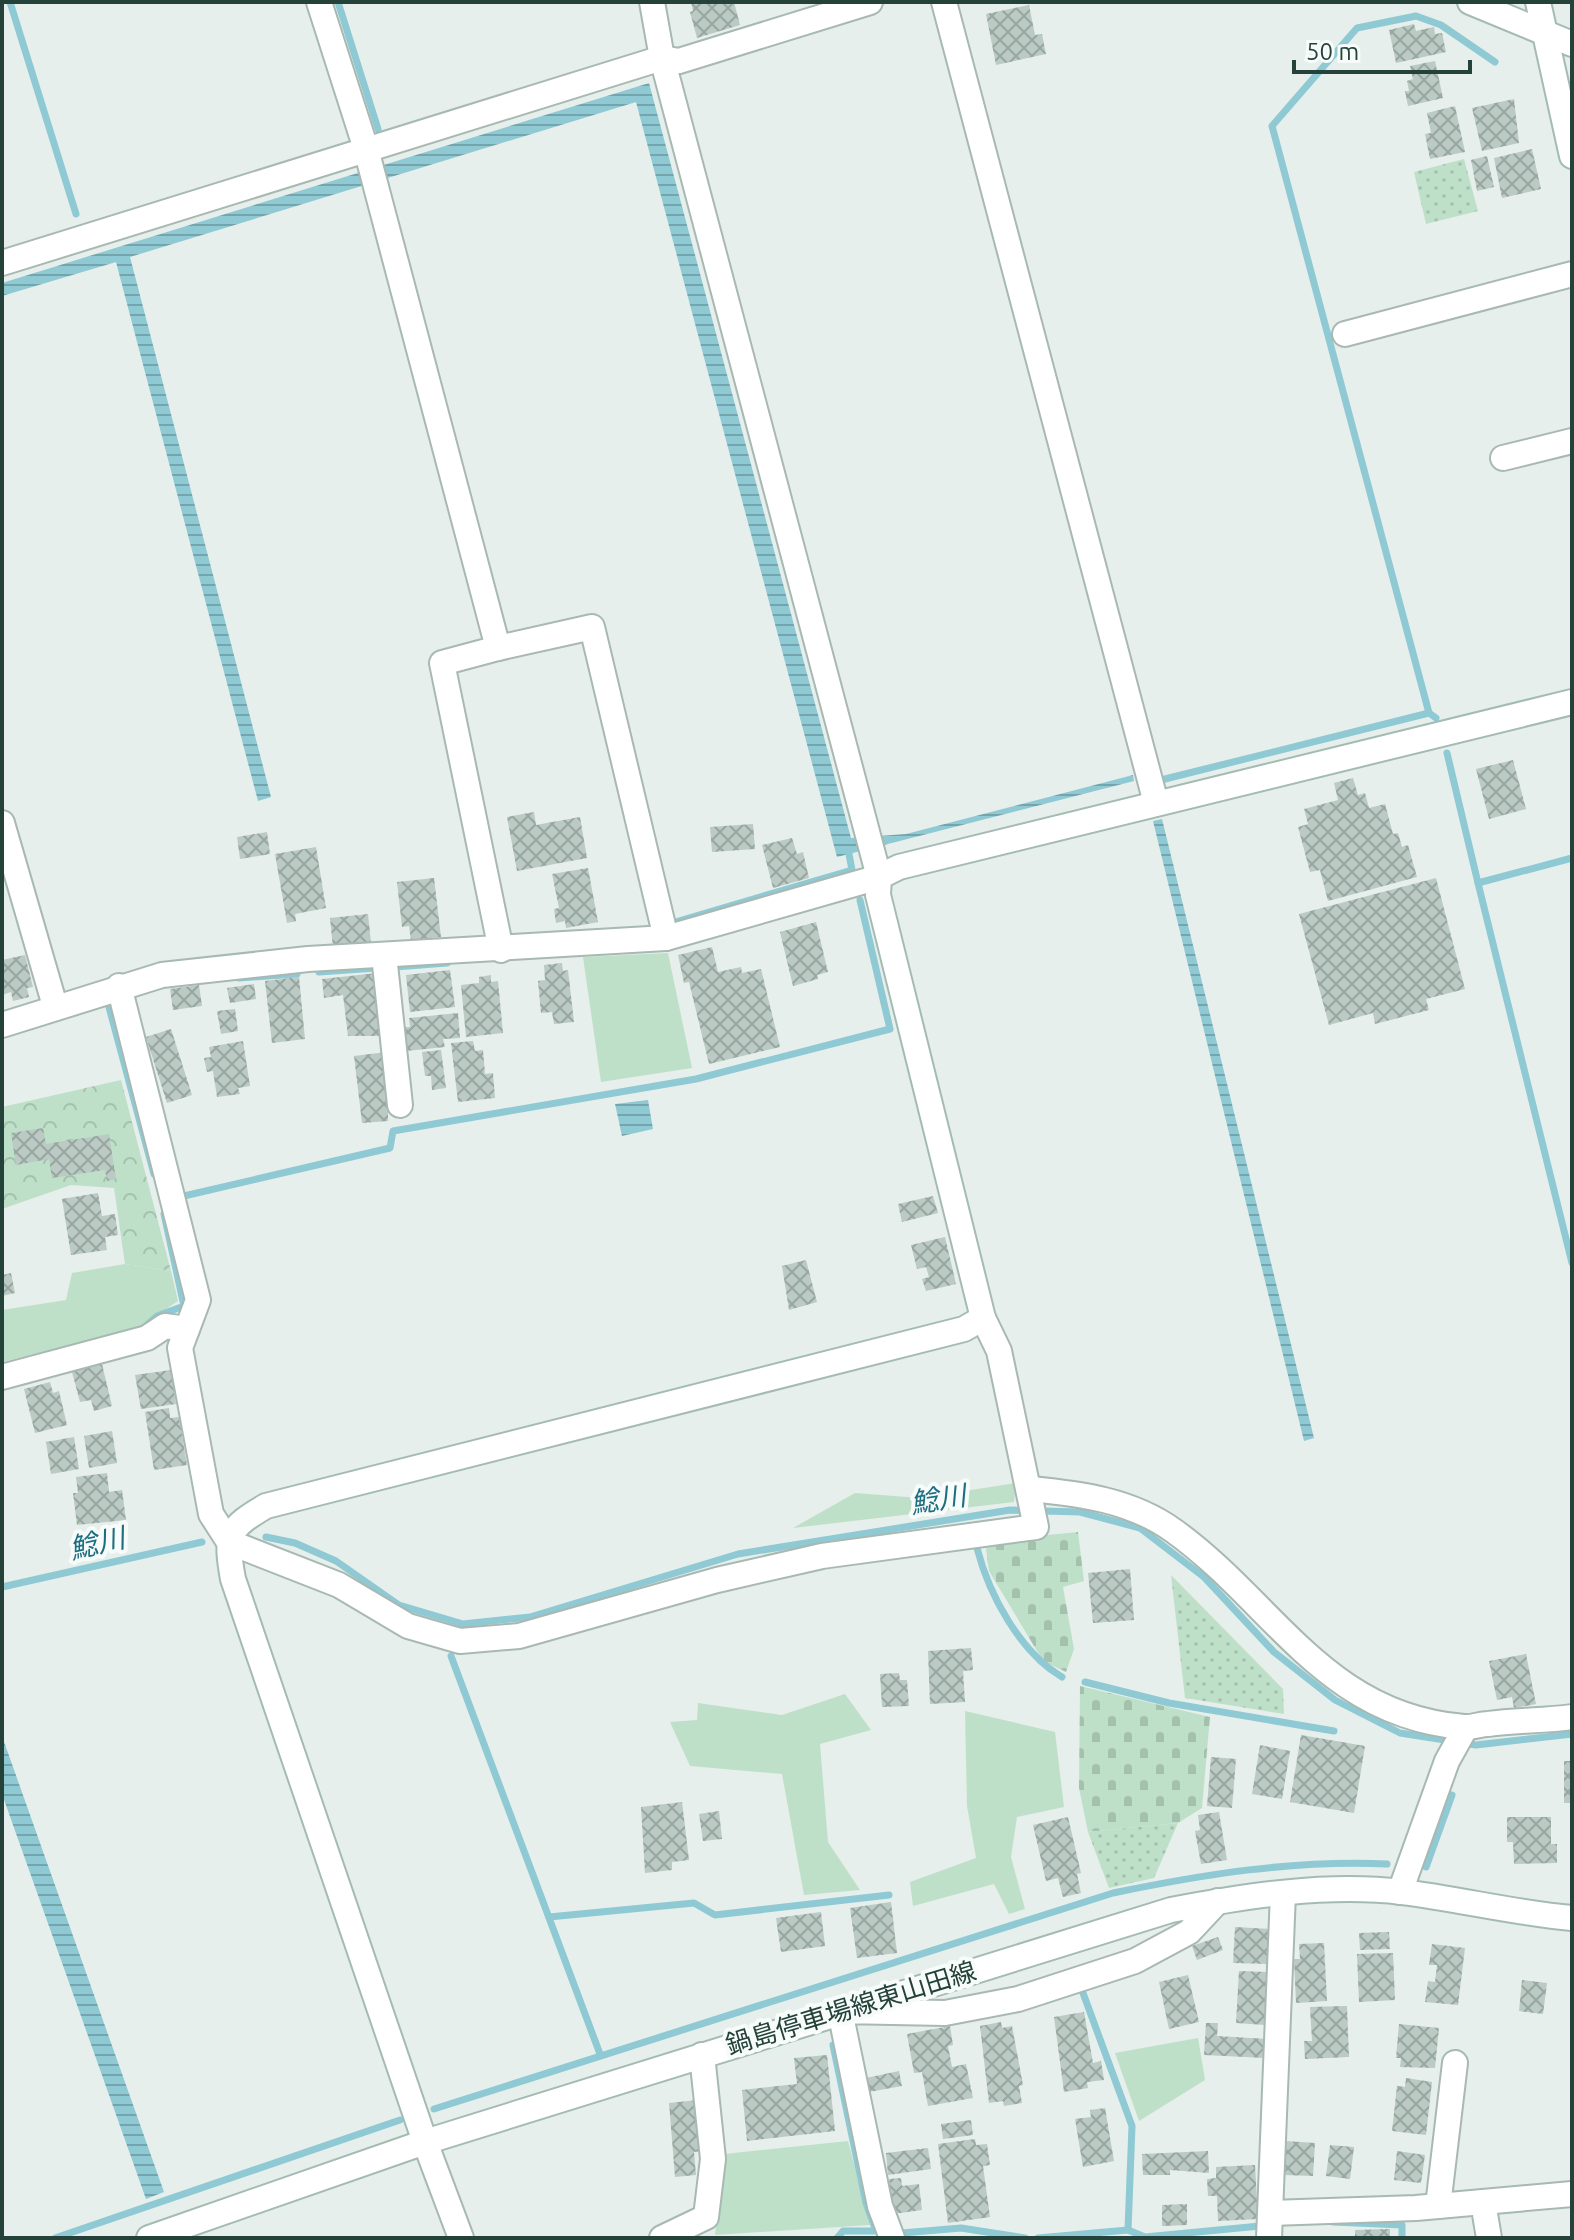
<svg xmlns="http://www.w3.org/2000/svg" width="1574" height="2240" font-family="Ubuntu,'Noto Sans JP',sans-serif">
<defs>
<pattern id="forest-crowns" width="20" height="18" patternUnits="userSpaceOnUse" patternTransform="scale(2)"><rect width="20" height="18" fill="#bfe0c8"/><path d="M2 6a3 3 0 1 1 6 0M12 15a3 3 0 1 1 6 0" fill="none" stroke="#a4c1ad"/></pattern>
<pattern id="cemetery-stones" width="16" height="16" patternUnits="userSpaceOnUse" patternTransform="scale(2)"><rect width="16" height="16" fill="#bfe0c8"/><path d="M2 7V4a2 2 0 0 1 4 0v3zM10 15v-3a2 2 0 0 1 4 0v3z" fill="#a4c1ad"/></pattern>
<pattern id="garden-dots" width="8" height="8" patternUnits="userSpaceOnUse" patternTransform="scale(2)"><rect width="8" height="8" fill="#bfe0c8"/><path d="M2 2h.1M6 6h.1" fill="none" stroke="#a4c1ad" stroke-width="1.8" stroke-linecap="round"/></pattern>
<pattern id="water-rules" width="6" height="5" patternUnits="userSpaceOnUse" patternTransform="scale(2)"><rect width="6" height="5" fill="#8ec9d4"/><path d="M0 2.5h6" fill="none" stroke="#74a5ad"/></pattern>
<pattern id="building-cross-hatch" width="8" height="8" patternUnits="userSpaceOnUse" patternTransform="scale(2)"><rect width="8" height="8" fill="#bbcac4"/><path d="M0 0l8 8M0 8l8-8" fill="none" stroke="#98a6a0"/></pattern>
</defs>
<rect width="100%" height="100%" fill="#e6efeb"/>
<!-- green -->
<g fill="#bfe0c8">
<polygon points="668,953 692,1068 601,1082 583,957"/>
<polygon points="125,1264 171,1271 178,1301 136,1329 2,1362 2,1310 66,1300 72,1273"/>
<polygon points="1016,1483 1014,1502 793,1528 855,1493 920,1498"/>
<polygon points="845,1694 871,1730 820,1744 828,1842 860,1890 804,1895 782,1774 690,1766 670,1722 697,1720 698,1703 782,1715"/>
<polygon points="965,1711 1055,1732 1064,1807 1017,1817 1011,1857 1025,1909 1009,1914 994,1884 913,1906 910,1882 976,1858 967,1806"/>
<polygon points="1198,2038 1205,2080 1139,2121 1115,2053"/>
<polygon points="848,2141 870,2225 715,2235 724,2154"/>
</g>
<!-- forest -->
<polygon fill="url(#forest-crowns)" points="121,1080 171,1271 125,1264 114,1188 71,1185 2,1209 2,1107"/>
<!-- cemetery -->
<g fill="url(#cemetery-stones)">
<polygon points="1078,1532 1084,1581 1063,1587 1074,1649 1066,1672 1043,1661 989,1571 985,1541"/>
<polygon points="1080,1686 1210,1717 1202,1808 1178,1823 1088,1832 1079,1788"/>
</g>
<!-- garden -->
<g fill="url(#garden-dots)">
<polygon points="1464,159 1478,211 1426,224 1414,172"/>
<polygon points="1171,1575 1283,1689 1284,1714 1185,1698"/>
<polygon points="1178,1823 1154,1878 1109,1888 1088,1832"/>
</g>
<!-- water -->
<g fill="url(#water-rules)">
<polygon points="649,83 851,838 906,834 1133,775 1134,781 837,857 636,102 130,257 271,797 258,801 116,262 2,296 2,283"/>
<polygon points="1162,819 1314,1438 1304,1441 1153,821"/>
<polygon points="648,1100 653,1129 622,1136 615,1104"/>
<polygon points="2,1736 164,2192 146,2199 2,1794"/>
</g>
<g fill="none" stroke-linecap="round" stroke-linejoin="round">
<!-- stream -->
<g stroke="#8ec9d4" stroke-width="7">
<polyline points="10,2 76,214"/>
<polyline points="338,2 378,129"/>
<polyline points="1429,713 1272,126 1357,28 1416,16 1441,25 1495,62"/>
<polyline points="1447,753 1478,883 1572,858"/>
<polyline points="1165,779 1429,713 1436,718"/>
<polyline points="1478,883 1572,1263"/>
<polyline points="672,923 852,870 849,854"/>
<polyline points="395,967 447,963"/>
<polyline points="319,972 376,968"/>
<polyline points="239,978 297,974"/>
<polyline points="109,1007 154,1174"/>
<polyline points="184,1196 390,1148 393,1131 696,1079 890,1029 860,900"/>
<polyline points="148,1324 157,1316 184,1306 164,1214"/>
<polyline points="266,1537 295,1543 336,1561 399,1605 463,1624 530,1617 738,1554 1010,1510 1080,1512 1140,1528 1204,1577 1274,1652 1335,1700 1400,1733 1451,1741"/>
<path d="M977,1548C989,1595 1020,1652 1062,1677"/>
<polyline points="2,1587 202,1542"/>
<polyline points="451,1656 600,2054"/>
<polyline points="1085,1682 1169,1703 1334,1731"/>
<polyline points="1463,1743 1476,1745 1572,1734"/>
<polyline points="1426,1867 1452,1795"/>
<polyline points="549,1917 694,1903 715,1915 889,1895"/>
<polyline points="1083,1993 1132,2126 1128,2230"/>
<polyline points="833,2045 866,2203 876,2231 843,2231 837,2238"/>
<path d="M434,2109L1113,1893C1205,1874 1293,1860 1387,1864"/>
<polyline points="1333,2222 1402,2225 1402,2238"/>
<polyline points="902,2233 961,2228 1025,2238"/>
<polyline points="55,2238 400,2120"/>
<polyline points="1038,2238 1128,2230 1145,2237 1260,2226"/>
</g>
</g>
<!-- building -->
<g fill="url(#building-cross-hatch)">
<polygon points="691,2 734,2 740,25 697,38 690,12 693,11"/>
<polygon points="1029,5 1035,35 1042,34 1046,54 996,65 986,14"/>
<polygon points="1414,24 1416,31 1434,27 1435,34 1442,33 1446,52 1396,63 1389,30"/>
<polygon points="1435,61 1443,98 1408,106 1405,91 1409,91 1407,81 1413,79 1410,66"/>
<polygon points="1514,99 1519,143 1482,151 1472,108"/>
<polygon points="1455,106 1465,152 1430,159 1425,134 1431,133 1427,113"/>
<polygon points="1532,149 1541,189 1502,198 1494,158"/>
<polygon points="1487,156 1494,187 1477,191 1471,160"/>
<polygon points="1513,760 1526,809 1489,819 1476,769"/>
<polygon points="1353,778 1358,795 1365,793 1369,808 1385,804 1393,834 1398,833 1402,847 1408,845 1417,877 1328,901 1320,870 1310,872 1298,827 1308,824 1304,809 1338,800 1334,783"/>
<polygon points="534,812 536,825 580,817 587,858 517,871 507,817"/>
<polygon points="753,824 755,849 712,852 710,827"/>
<polygon points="267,832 270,854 240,859 237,837"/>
<polygon points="792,838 797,854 803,852 809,878 773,888 762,845"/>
<polygon points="316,847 326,908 295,914 296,921 287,923 275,854"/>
<polygon points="588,868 598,922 566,928 565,921 556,923 554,909 559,908 552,874"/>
<polygon points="434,878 441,937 411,940 409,926 402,927 397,882"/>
<polygon points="1436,878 1465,989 1426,999 1429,1010 1375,1024 1373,1013 1329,1025 1299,914"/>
<polygon points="368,914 371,943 333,948 330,918"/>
<polygon points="816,922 828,972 817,975 818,979 793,986 780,932"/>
<polygon points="712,947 718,972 741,967 742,973 761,969 780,1047 709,1064 689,982 684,983 678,955"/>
<polygon points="25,955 33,987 27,988 29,997 13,1001 11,992 2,995 2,960"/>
<polygon points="562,963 563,971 568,970 574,1022 554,1024 552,1012 541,1013 538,981 545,980 544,965"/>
<polygon points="450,970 455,1007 410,1012 406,975"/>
<polygon points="377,973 384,1036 348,1036 343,995 324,998 322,979"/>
<polygon points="491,975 491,982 498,981 503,1033 466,1037 461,985 479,983 479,977"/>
<polygon points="299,977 305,1039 272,1043 265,981"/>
<polygon points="254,984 256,999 230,1003 227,988"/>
<polygon points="199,985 202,1006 173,1010 170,989"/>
<polygon points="235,1009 238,1031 221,1034 217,1011"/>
<polygon points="458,1013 460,1038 443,1039 445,1047 406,1051 403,1027 410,1027 409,1018"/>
<polygon points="171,1029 192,1095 167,1103 146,1037"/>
<polygon points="243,1041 250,1086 238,1088 240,1094 217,1097 213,1071 207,1072 204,1058 211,1057 209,1047"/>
<polygon points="473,1041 475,1051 483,1050 485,1074 493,1073 495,1098 458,1102 451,1043"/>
<polygon points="441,1050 446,1088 432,1090 431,1076 425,1076 422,1052"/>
<polygon points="387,1052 394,1111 388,1111 388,1121 362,1123 354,1056"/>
<polygon points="43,1128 46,1144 109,1134 116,1179 107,1181 105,1170 52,1178 49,1159 16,1165 11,1133"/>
<polygon points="98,1193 102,1216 115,1214 118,1235 105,1237 107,1250 71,1255 62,1199"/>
<polygon points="933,1196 938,1213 902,1222 898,1204"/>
<polygon points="945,1237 956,1284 926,1291 922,1279 929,1277 926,1267 917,1269 911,1245"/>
<polygon points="806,1260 817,1302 789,1310 782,1266"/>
<polygon points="11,1273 15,1293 2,1296 2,1275"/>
<polygon points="102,1364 112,1406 94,1411 91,1400 80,1402 72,1372"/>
<polygon points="171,1370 176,1404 141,1409 135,1375"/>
<polygon points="50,1382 53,1393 59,1391 67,1425 35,1433 24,1389"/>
<polygon points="169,1408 170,1418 179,1417 187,1465 154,1470 145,1412"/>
<polygon points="112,1431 117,1463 89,1468 84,1436"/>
<polygon points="74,1437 79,1469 51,1474 46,1442"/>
<polygon points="107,1473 109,1492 122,1490 126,1520 77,1525 73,1493 78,1493 76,1477"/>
<polygon points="1130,1569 1134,1620 1093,1623 1088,1573"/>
<polygon points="971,1648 973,1670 963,1671 965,1702 930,1704 928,1651"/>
<polygon points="1526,1654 1536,1704 1514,1708 1512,1697 1497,1700 1489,1661"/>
<polygon points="899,1673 900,1680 907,1680 909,1706 882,1707 880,1674"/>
<polygon points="1301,1735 1365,1746 1354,1813 1290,1802"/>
<polygon points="1260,1745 1290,1751 1282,1799 1252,1794"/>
<polygon points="1211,1757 1236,1759 1232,1808 1207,1806"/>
<rect x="1564" y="1761" width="8" height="42"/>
<polygon points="682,1802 689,1860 672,1862 672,1870 645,1873 641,1807"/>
<polygon points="719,1811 722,1839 703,1841 699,1814"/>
<polygon points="1219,1812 1227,1860 1201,1864 1195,1831 1200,1830 1198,1815"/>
<polygon points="1068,1817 1081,1873 1077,1874 1081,1893 1063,1897 1058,1878 1046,1881 1033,1825"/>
<polygon points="1507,1817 1551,1817 1551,1844 1557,1844 1557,1863 1514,1864 1513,1842 1507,1842"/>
<polygon points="891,1902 897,1953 857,1958 850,1908"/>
<polygon points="821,1912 825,1946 781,1952 776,1918"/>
<polygon points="1235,1927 1271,1929 1269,1964 1233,1963"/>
<polygon points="1389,1932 1390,1949 1360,1950 1359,1933"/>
<polygon points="1218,1937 1223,1950 1197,1960 1192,1946"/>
<polygon points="1324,1943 1327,2001 1296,2003 1294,1959 1300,1959 1299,1944"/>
<polygon points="1432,1944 1465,1948 1458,2005 1425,2002 1428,1981 1435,1982 1437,1965 1429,1965"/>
<polygon points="1393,1953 1395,2000 1359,2002 1357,1954"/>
<polygon points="1239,1971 1268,1972 1265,2025 1236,2023"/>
<polygon points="1188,1975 1199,2022 1169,2029 1159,1982"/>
<polygon points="1522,1980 1547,1983 1543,2014 1519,2011"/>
<polygon points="1347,2006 1349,2057 1305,2059 1304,2041 1312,2041 1310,2007"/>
<polygon points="1084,2012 1093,2063 1101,2061 1104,2080 1087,2082 1088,2088 1064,2092 1054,2017"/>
<polygon points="1001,2022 1002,2028 1012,2026 1023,2085 1019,2086 1022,2103 1004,2106 1003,2101 989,2103 980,2026"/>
<polygon points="1206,2023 1218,2023 1217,2036 1267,2039 1266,2058 1204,2055"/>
<polygon points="1399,2024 1439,2028 1435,2068 1400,2067 1401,2058 1396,2058"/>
<polygon points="950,2026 953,2045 948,2046 952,2067 966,2064 973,2098 928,2106 922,2072 914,2073 907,2034"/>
<polygon points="827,2055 835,2131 747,2141 742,2090 797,2084 794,2058"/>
<polygon points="899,2071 902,2086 869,2092 866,2078"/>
<polygon points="1406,2078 1432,2082 1426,2135 1392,2131 1397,2086 1405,2087"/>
<polygon points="698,2100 702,2151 694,2152 696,2175 675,2177 669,2103"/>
<polygon points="1105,2108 1114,2161 1083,2167 1075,2119 1091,2117 1090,2110"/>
<polygon points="971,2120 973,2135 943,2139 941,2124"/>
<polygon points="975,2139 976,2145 987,2144 990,2165 983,2166 990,2217 948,2223 938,2144"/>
<polygon points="1285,2141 1315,2143 1313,2176 1283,2175"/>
<polygon points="1330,2145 1354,2147 1350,2179 1326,2176"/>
<polygon points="928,2148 931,2169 888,2175 886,2153"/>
<polygon points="1208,2151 1209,2173 1170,2170 1170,2175 1143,2175 1142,2154"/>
<polygon points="1397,2151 1425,2155 1421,2183 1394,2180"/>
<polygon points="1255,2165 1258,2219 1218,2221 1217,2196 1208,2196 1207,2179 1216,2178 1216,2167"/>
<polygon points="901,2178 902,2186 919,2184 922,2210 893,2214 889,2179"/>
<polygon points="1187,2204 1187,2225 1162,2226 1162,2205"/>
<polygon points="1390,2229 1390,2238 1355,2238 1355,2230"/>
</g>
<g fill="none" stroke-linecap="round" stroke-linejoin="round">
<defs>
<g id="street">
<polyline points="319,2 366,149 498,648 442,663 501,950"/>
<polyline points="944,2 1156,803"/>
<polyline points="2,263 662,58 679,61 870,2"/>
<polyline points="1345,334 1572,274"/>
<polyline points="1503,458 1572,441"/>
<polyline points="498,648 592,627 666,938"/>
<polyline points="2,823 55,1006"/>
<polyline points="384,955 400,1105"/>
<polyline points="119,986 198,1300 180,1348 211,1514 229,1542 339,1585 408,1626 460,1641 519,1636 717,1580 822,1556 1036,1527 999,1351 983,1318"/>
<polyline points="2,1025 162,975 308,959 666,938 879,877 662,58 652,2"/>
<polyline points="2,1377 147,1338 165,1326 187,1329"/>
<path d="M1031,1489C1081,1494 1131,1500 1174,1531C1274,1603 1325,1716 1464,1727C1472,1728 1480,1724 1488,1724C1516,1720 1544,1721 1572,1717"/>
<polyline points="1400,1892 1447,1761 1466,1727"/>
<polyline points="425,2142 461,2238"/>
<polyline points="1483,2202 1489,2238"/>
<polyline points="1438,2206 1455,2063"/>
<polyline points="1271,2213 1416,2208 1572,2194"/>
<polyline points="662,2238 706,2217 713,2159 702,2055"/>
<polyline points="892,2238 880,2206 840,2011 945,2013 1018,1999 1135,1961 1189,1932 1218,1901"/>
<polyline points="1269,2238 1283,1893"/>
</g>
<g id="secondary">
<polyline points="1470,2 1572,44"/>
<polyline points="1538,2 1572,156"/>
<path d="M425,2142L233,1579C225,1535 228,1528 266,1506L964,1329L983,1318L878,895L879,877L899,867L1572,702"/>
<path d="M149,2238L425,2142L1171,1910C1246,1896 1326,1883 1402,1892C1459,1899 1515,1913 1572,1918"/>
</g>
</defs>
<!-- street casing -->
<use href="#street" stroke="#a8b8b2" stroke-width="28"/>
<!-- secondary casing -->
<use href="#secondary" stroke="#a4bbb3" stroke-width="28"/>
<!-- street -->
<use href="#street" stroke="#fff" stroke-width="24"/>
<!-- secondary -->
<use href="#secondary" stroke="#fff" stroke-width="24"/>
</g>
<g text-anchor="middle" stroke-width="8" stroke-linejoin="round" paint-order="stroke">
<!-- street labels -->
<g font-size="26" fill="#24423a" stroke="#f7fbf9">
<text transform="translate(851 2008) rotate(-17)" y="9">鍋島停車場線東山田線</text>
</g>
<!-- water labels -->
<g font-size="28" font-style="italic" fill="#1c6f80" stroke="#f7fbf9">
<text transform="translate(938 1499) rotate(-9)" y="10">鯰川</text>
<text transform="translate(97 1543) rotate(-13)" y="10">鯰川</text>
</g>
</g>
<!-- border -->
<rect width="1574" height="2240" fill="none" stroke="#24423a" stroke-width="8"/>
<!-- scale -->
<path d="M1294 60v12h176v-12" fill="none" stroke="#24423a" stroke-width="4"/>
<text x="1306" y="60" font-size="24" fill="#24423a" stroke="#f7fbf9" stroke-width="6" paint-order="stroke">50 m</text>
</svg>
